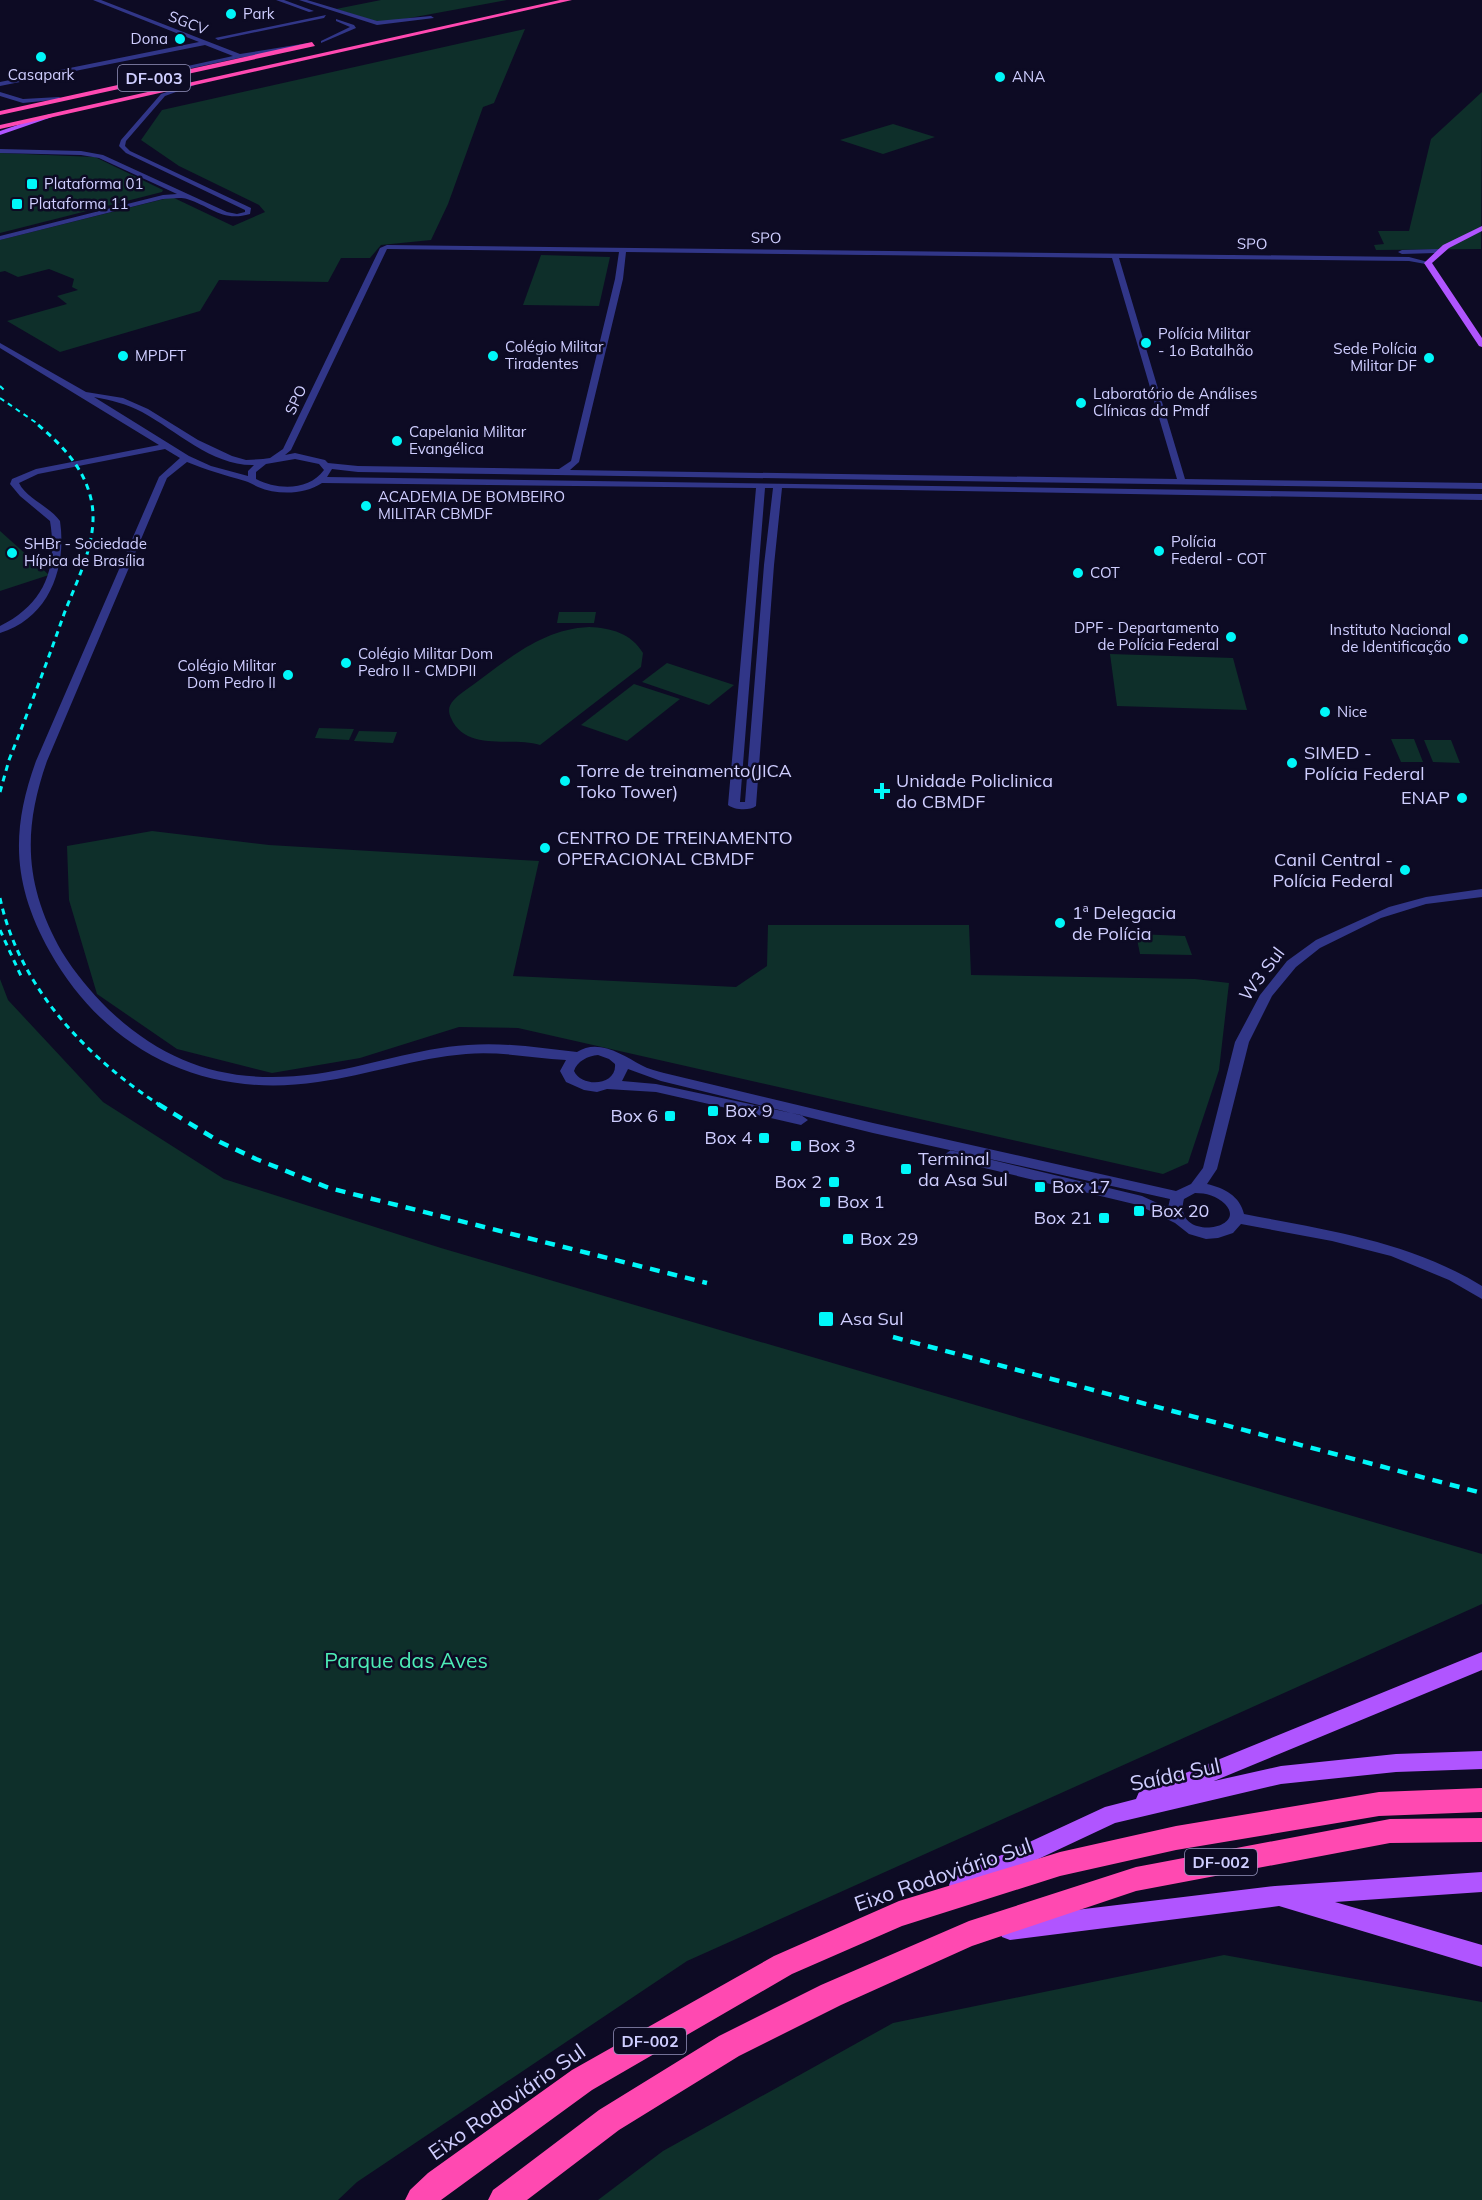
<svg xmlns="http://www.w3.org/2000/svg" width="1482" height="2200" font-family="Mulish,sans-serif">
<rect width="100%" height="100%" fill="#0d0b24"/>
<!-- green -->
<g fill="#0e2f2a">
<polygon points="381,0 507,0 388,22 375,21 336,9"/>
<polygon points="525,29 494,103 483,107 448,204 431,240 381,245 370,258 341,258 328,282 219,280 200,311 60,352 7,321 67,304 57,296 78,290 72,287 74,279 49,269 18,277 5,271 0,272 0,240 172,197 233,226 265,212 259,205 179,166 141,140 162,110"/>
<polygon points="1482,92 1481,249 1376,250 1374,245 1384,244 1378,231 1409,231 1431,139"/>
<polygon points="893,124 935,137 883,154 840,140"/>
<polygon points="0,153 95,157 163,190 162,192 0,233"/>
<polygon points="541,255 610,257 599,306 523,305"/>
<polygon points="0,531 49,575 0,591"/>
<polygon points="559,612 596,612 594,623 557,623"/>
<path d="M589,627C611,628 631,633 643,653L641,667L540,745C513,736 466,753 451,718C445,706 454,699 463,692C503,664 539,629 589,627Z"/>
<polygon points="1110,654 1233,658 1247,710 1117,706"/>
<polygon points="667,663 734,685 709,705 642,682"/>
<polygon points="634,684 680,699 627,741 581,725"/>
<polygon points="319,728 354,729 349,740 315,738"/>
<polygon points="359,731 397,732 393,743 354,741"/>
<polygon points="1391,739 1414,739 1423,762 1401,762"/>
<polygon points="1424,740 1451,740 1460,763 1433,762"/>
<polygon points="152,831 269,845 539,861 513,976 736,987 767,966 768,925 969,925 971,975 1195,979 1229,983 1219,1070 1188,1163 1163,1174 518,1028 459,1027 360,1058 272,1073 177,1049 97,994 69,900 67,846"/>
<polygon points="1136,934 1185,936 1192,955 1140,954"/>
<polygon points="0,979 8,1000 103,1102 224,1179 441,1248 1482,1554 1482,1604 687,1961 357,2182 338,2200 0,2200"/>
<polygon points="1224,1955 1482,2002 1482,2200 598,2200 663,2151 893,2023"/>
</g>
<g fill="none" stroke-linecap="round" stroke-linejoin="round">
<!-- minor -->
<g fill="#313688" fill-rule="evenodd">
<polygon points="93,0 101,0 240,54 308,43 311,45 239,58 151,77 119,88 117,85 147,75 233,56 205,45 0,86 0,82 199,42"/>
<polygon points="276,0 284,0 314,11 309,12"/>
<polygon points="299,0 307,0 377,21 431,16 434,18 377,25"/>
<polygon points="326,15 324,18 218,40 215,38"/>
<polygon points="336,19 354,25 356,28 321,43 321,41 350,27 336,21"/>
<path d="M190,84L195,85L165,96L126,141L125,146L130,151L251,208L250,214C222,222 212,207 187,199C180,197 170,199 163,199L0,240V236L163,195L177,194L99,158L81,155L0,153V149L81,151L103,155L227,212L237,214L245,212V210L126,153L119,146L121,140L161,94Z"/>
<polygon points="0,92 23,99 59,97 62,99 23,103 0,96"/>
<path d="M387,245L1409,257L1432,263L1431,265L1409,261L1119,258L1185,479L1482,483V489L358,472L332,469L327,477L1482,494V500L782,488L774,565L756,806C750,811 734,810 728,805L756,488L322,483C304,495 277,495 258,487C253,485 250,482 245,481C225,475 206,470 187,462L167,478L47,761C22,832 25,886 62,952C75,973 91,992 108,1009C169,1067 233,1085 316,1074C367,1067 417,1048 468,1045C504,1042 541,1048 577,1052C598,1038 623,1055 641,1065C648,1069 657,1071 664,1073L873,1123L1176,1191L1191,1184L1203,1168L1235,1042L1260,995L1287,961L1316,940L1389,907L1426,897L1482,889V897L1426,904L1381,918L1320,948L1296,967L1272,996L1249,1042L1217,1169L1207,1184C1224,1188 1240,1196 1244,1214C1326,1230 1409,1241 1482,1286V1299L1449,1280L1391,1256L1332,1241L1241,1224L1233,1233L1218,1238L1206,1239L1189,1234L1175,1223L1138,1205L951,1160L944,1155L951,1150L1142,1196L1168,1208L1170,1199L873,1133L661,1081L628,1069L622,1081L656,1084L801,1115L808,1120L801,1125L656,1092L607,1089L597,1092L584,1090L566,1082L560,1071L566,1060C532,1058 499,1051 466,1054C416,1058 368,1075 318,1082C206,1099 107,1053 50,952C13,886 10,832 36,761L159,477L180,458L165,449L38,474L19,483C26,498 49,506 60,521C67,568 49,618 0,633V626C44,604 58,569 50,521L20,496L10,484L12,479L36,469L159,445L0,348V343L86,392L123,398L148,409L198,440L232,456L246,460L263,459L270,458L283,449L380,248ZM387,249L619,252L615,279L571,461L559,469L358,466L328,463L325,460L295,453L285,455L291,450ZM626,252L1112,258L1177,479L570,470L579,462L623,279ZM94,397C111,400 127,404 142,412C177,431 212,466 254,465L248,471V476L211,466L189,456ZM295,459L319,464L324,470C309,491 277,490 256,479V472L266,464ZM765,488H773L764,565L745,802H740ZM598,1055L609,1059L615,1064C617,1086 582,1088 574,1071C577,1061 588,1056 598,1055ZM1195,1193C1206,1193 1217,1196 1225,1204C1250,1230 1172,1242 1184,1199Z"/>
<polygon points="1439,249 1439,253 1436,253 1402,254 1398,252 1402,250"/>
</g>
<!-- major -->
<g fill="#b055ff" fill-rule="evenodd">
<polygon points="50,114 52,117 0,135 0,131"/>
<polygon points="1482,226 1482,231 1449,248 1432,263 1482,338 1482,347 1479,346 1424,263 1443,245"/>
<polygon points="1482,1652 1482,1670 1214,1781 1281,1766 1396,1754 1482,1751 1482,1769 1396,1772 1281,1784 1115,1823 968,1892 960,1895 952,1892 949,1885 952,1878 1105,1807 1136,1799 1139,1792"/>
<polygon points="1482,1872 1482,1892 1335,1902 1482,1945 1482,1967 1279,1906 1010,1940 1002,1937 999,1929 1002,1921 1010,1918 1275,1886"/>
</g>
<!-- highway -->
<g fill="#ff49b1" fill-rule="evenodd">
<polygon points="560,0 572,0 0,129 0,125"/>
<polygon points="312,42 315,46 0,115 0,111"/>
<polygon points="1482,1788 1482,1812 1379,1816 1176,1850 1060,1876 902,1926 792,1974 592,2090 441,2200 405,2200 410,2190 428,2173 572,2070 774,1956 899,1901 1060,1852 1176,1826 1379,1792"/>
<polygon points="1482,1818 1482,1842 1390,1843 1136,1891 972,1946 841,2005 739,2056 619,2130 527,2200 488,2200 493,2190 599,2110 719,2036 821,1985 969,1921 1136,1867 1390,1819"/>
</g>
<!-- rail-far2 -->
<g stroke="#00f7f9" stroke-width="2" stroke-dasharray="5 4.5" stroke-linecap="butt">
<polyline points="0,386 4,390"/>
<polyline points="0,398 38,424"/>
</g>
<!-- rail-far1 -->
<g stroke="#00f7f9" stroke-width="3" stroke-dasharray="6 5" stroke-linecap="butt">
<path d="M0,792L9,760C28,712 47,663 64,614C77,580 98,541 92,504C86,469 62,445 36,423"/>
<path d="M0,898C19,987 86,1057 161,1106"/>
<polyline points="0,930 21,976"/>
</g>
<!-- rail -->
<g stroke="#00f7f9" stroke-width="4.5" stroke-dasharray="10 8" stroke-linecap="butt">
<polyline points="158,1104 220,1142 256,1159 329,1188 707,1283"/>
<polyline points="893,1337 1482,1493"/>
</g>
</g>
<!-- markers -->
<g fill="#00f7f9" stroke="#0d0b24" stroke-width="2">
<circle cx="231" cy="14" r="6"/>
<circle cx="180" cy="39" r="6"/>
<circle cx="41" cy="57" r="6"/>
<circle cx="1000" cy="77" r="6"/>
<rect x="26" y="178" width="12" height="12" rx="3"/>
<rect x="11" y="198" width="12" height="12" rx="3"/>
<circle cx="1146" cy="343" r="6"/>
<circle cx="123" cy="356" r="6"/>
<circle cx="493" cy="356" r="6"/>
<circle cx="1429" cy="358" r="6"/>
<circle cx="1081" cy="403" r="6"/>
<circle cx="397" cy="441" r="6"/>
<circle cx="366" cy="506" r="6"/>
<circle cx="1159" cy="551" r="6"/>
<circle cx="12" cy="553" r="6"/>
<circle cx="1078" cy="573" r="6"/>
<circle cx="1231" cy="637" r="6"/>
<circle cx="1463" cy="639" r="6"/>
<circle cx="346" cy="663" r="6"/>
<circle cx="288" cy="675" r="6"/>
<circle cx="1325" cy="712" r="6"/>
<circle cx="1292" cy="763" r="6"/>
<circle cx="565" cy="781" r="6"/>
<path d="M879 782h6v6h6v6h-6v6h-6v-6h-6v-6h6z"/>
<circle cx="1462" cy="798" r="6"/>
<circle cx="545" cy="848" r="6"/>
<circle cx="1405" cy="870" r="6"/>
<circle cx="1060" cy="923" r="6"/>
<rect x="707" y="1105" width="12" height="12" rx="3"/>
<rect x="664" y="1110" width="12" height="12" rx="3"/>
<rect x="758" y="1132" width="12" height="12" rx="3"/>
<rect x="790" y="1140" width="12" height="12" rx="3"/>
<rect x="900" y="1163" width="12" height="12" rx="3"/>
<rect x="828" y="1176" width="12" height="12" rx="3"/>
<rect x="1034" y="1181" width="12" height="12" rx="3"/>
<rect x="819" y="1196" width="12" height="12" rx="3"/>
<rect x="1133" y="1205" width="12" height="12" rx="3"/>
<rect x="1098" y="1212" width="12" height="12" rx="3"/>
<rect x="842" y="1233" width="12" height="12" rx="3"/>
<rect x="818" y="1311" width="16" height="16" rx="3"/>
</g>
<g text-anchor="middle" stroke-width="5" stroke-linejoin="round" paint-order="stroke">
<!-- far-poi labels -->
<g font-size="15" fill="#cfceff" stroke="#0d0b24" text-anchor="start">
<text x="243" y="19">Park</text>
<text x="168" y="44" text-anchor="end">Dona</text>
<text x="41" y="80" text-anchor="middle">Casapark</text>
<text x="1012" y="82">ANA</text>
<text x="44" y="189">Plataforma 01</text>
<text x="29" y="209">Plataforma 11</text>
<text x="1158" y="339">Polícia Militar<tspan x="1158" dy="17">- 1o Batalhão</tspan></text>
<text x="505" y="352">Colégio Militar<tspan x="505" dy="17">Tiradentes</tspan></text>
<text x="1417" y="354" text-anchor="end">Sede Polícia<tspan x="1417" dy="17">Militar DF</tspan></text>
<text x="135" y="361">MPDFT</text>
<text x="1093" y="399">Laboratório de Análises<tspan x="1093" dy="17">Clínicas da Pmdf</tspan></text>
<text x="409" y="437">Capelania Militar<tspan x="409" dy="17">Evangélica</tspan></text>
<text x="378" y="502">ACADEMIA DE BOMBEIRO<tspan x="378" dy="17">MILITAR CBMDF</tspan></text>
<text x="1171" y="547">Polícia<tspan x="1171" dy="17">Federal - COT</tspan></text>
<text x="24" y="549">SHBr - Sociedade<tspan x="24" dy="17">Hípica de Brasília</tspan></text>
<text x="1090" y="578">COT</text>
<text x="1219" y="633" text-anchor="end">DPF - Departamento<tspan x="1219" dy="17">de Polícia Federal</tspan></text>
<text x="1451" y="635" text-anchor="end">Instituto Nacional<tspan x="1451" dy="17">de Identificação</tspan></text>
<text x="358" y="659">Colégio Militar Dom<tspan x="358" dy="17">Pedro II - CMDPII</tspan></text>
<text x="276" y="671" text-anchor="end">Colégio Militar<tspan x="276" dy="17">Dom Pedro II</tspan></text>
<text x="1337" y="717">Nice</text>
</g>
<!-- far-street labels -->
<g font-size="15" fill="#cfceff" stroke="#0d0b24">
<text transform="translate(188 23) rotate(21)" y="5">SGCV</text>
<text transform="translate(766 238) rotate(1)" y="5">SPO</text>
<text transform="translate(1252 244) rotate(1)" y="5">SPO</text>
<text transform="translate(296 400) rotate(-65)" y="5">SPO</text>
</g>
<!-- shield labels -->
<g fill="#0d0b24" stroke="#9594bd" stroke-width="1.5">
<rect x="118" y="65" width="72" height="26" rx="4.5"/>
<rect x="1185" y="1849" width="72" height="26" rx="4.5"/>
<rect x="614" y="2028" width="72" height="26" rx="4.5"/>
</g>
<g font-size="16" font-weight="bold" fill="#cfceff">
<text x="154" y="84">DF-003</text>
<text x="1221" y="1868">DF-002</text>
<text x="650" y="2047">DF-002</text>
</g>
<!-- poi labels -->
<g font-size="18" fill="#cfceff" stroke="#0d0b24" text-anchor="start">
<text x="1304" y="759">SIMED -<tspan x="1304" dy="21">Polícia Federal</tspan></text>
<text x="577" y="777">Torre de treinamento(JICA<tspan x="577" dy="21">Toko Tower)</tspan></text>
<text x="896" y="787">Unidade Policlinica<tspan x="896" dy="21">do CBMDF</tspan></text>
<text x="1450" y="804" text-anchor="end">ENAP</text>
<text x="557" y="844">CENTRO DE TREINAMENTO<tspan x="557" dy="21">OPERACIONAL CBMDF</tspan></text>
<text x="1393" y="866" text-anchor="end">Canil Central -<tspan x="1393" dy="21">Polícia Federal</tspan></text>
<text x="1072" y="919">1ª Delegacia<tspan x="1072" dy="21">de Polícia</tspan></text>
<text x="725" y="1117">Box 9</text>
<text x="658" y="1122" text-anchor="end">Box 6</text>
<text x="752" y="1144" text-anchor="end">Box 4</text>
<text x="808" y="1152">Box 3</text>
<text x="918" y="1165">Terminal<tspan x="918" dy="21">da Asa Sul</tspan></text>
<text x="822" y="1188" text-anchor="end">Box 2</text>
<text x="1052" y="1193">Box 17</text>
<text x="837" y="1208">Box 1</text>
<text x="1151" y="1217">Box 20</text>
<text x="1092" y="1224" text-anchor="end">Box 21</text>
<text x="860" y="1245">Box 29</text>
<text x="840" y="1325">Asa Sul</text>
</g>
<!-- street labels -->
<g font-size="18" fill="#cfceff" stroke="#0d0b24">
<text transform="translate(1262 974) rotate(-53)" y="6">W3 Sul</text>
</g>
<!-- near-park labels -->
<g font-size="21" fill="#4decb6" stroke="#0d0b24">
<text x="406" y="1668">Parque das Aves</text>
</g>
<!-- near-street labels -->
<g font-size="21" fill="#cfceff" stroke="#0d0b24">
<text transform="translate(1175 1775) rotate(-12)" y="7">Saída Sul</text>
<text transform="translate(943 1875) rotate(-19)" y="7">Eixo Rodoviário Sul</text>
<text transform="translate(507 2102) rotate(-35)" y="7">Eixo Rodoviário Sul</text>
</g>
</g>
</svg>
